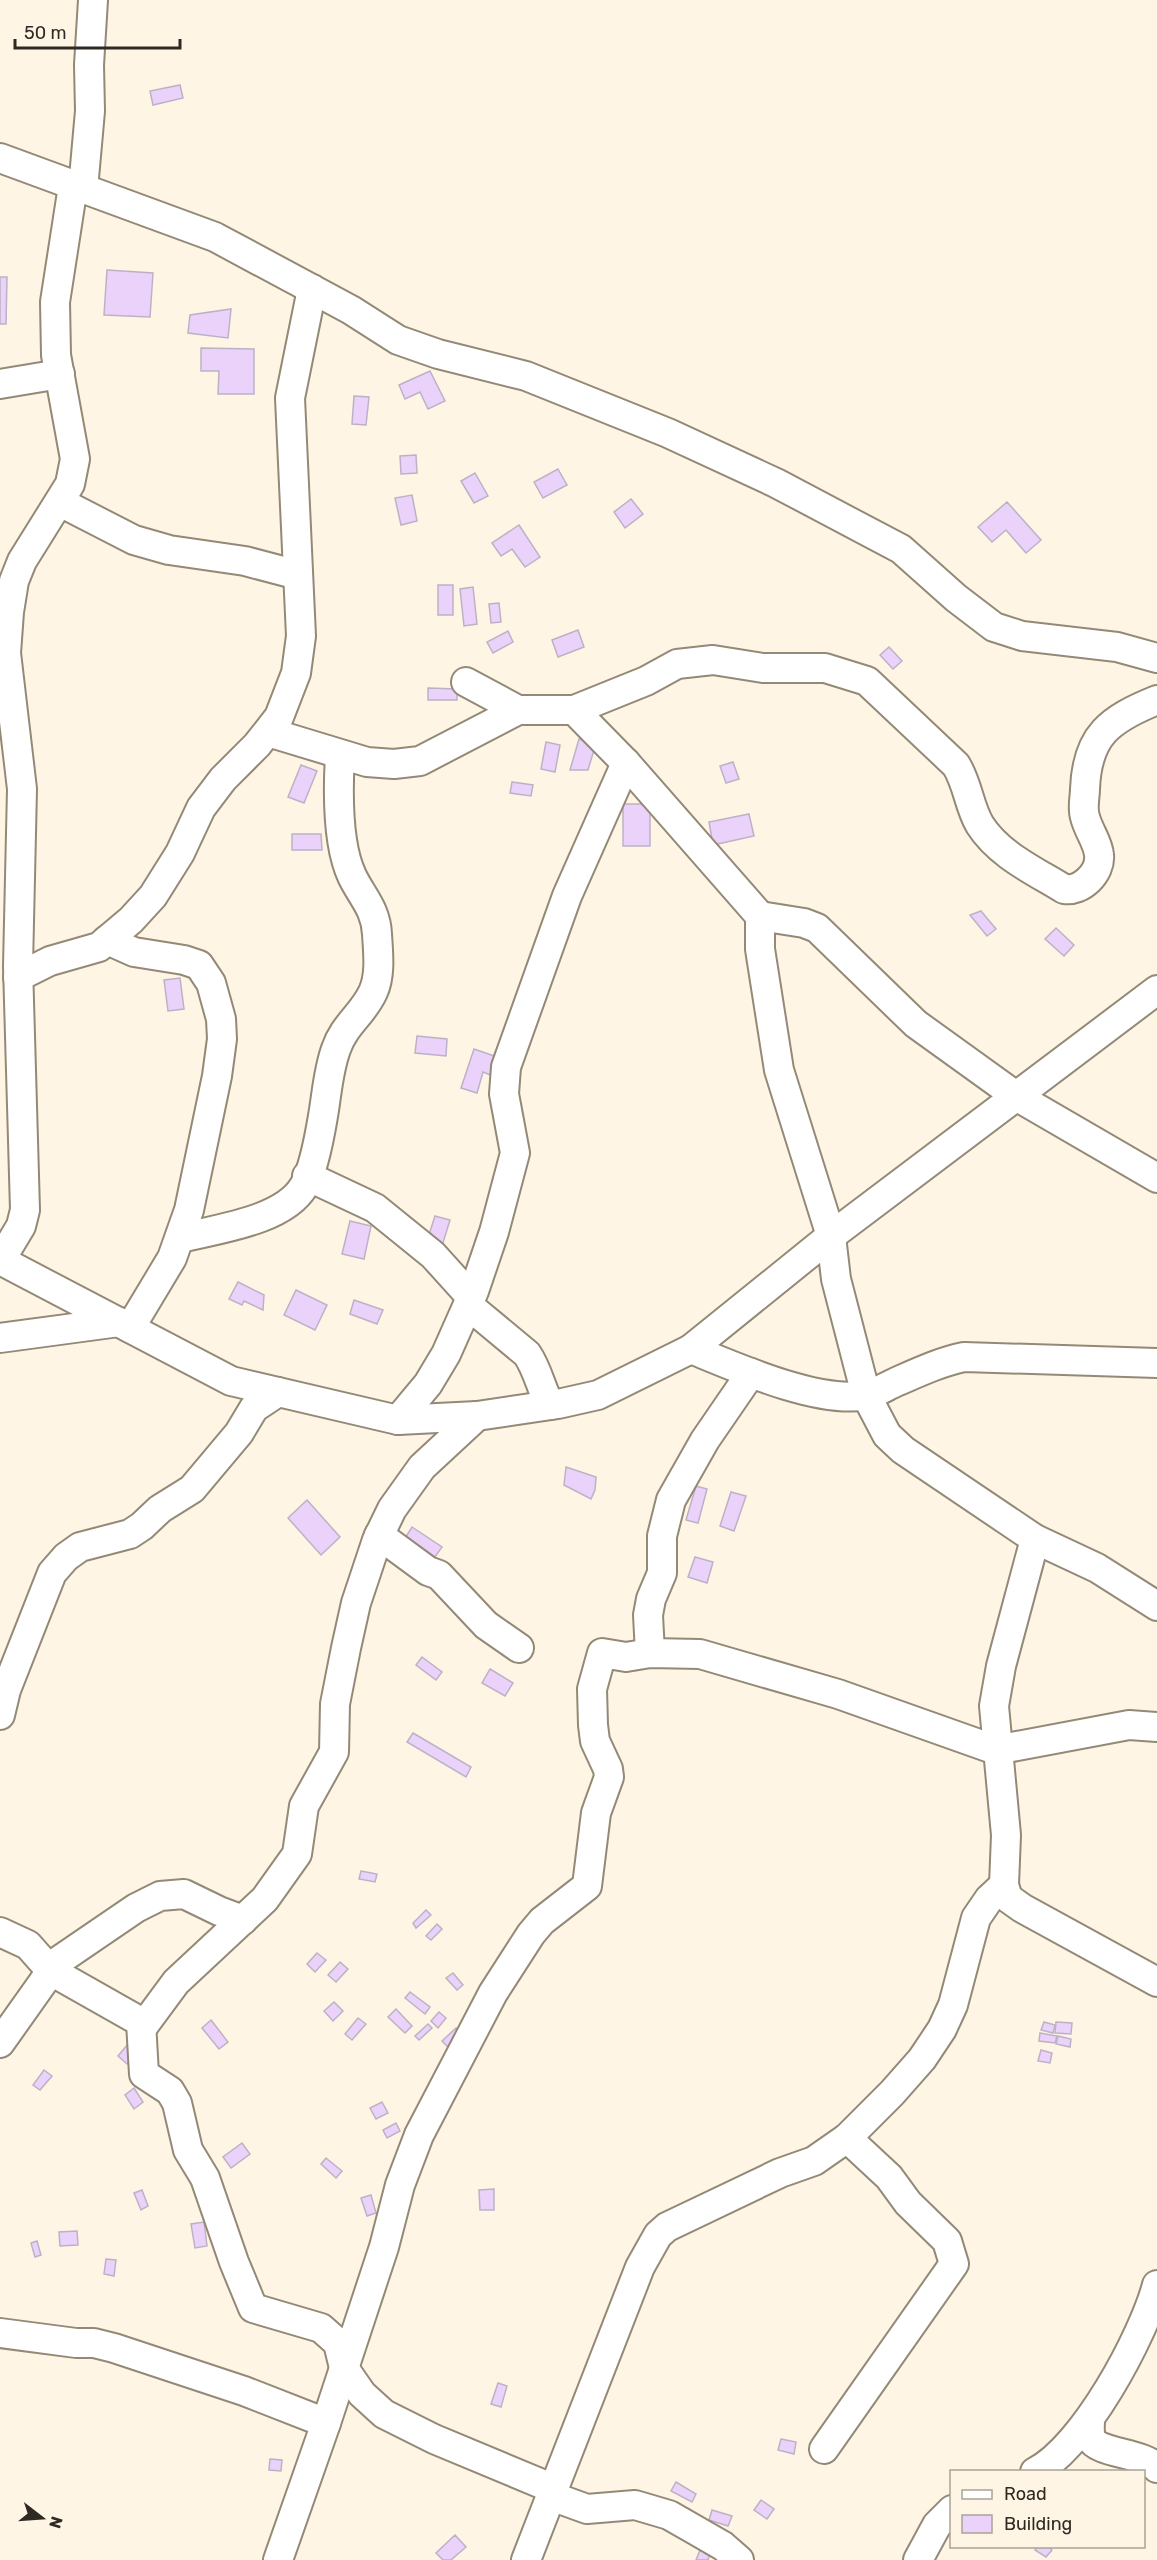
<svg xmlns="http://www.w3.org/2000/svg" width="1157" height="2560" font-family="Rubik,sans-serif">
<rect width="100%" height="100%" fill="#fef5e4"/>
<!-- building -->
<g fill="#ead2fb" stroke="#bdb2c5" stroke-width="1.5">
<polygon points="180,85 183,98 153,105 150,91"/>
<polygon points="107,270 153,273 150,317 104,315"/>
<polygon points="0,277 7,277 6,324 0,324"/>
<polygon points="231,309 228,338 188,333 190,315"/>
<polygon points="201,348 254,349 254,394 218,394 219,371 201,371"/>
<polygon points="430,371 445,401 428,409 420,392 405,399 399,385"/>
<polygon points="354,396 369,397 366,425 352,424"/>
<polygon points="416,455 417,473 401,474 400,456"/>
<polygon points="558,469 567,485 543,498 534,482"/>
<polygon points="475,473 488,496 474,503 461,481"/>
<polygon points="412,495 417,521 401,525 395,498"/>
<polygon points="631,499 643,514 625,528 614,512"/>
<polygon points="1007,502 1041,540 1026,553 1006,530 992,542 978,527"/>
<polygon points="519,525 540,557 525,567 512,549 501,556 492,543"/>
<rect x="438" y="585" width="15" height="30"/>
<polygon points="473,587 477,624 464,626 460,589"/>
<polygon points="499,603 501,622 491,623 489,604"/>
<polygon points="578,630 584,647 558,657 552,640"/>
<polygon points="508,631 513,642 493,653 487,642"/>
<polygon points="889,647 902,661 893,669 880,655"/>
<polygon points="428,688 457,689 457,700 428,700"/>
<polygon points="579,739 596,743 588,770 570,770"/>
<polygon points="546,742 560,745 555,772 541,769"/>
<polygon points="733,762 739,779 726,783 720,766"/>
<polygon points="301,765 317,771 304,803 288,797"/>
<polygon points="512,782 533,785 531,796 510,793"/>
<rect x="623" y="804" width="27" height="42"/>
<polygon points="749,814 754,836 713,845 709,822"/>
<polygon points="292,834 321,834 322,850 292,850"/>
<polygon points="981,911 996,929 987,936 970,915"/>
<polygon points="1056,928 1074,945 1064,956 1045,939"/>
<polygon points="180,978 184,1009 168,1011 164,980"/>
<polygon points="417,1036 447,1039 446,1056 415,1053"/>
<polygon points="474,1049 500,1058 493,1076 483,1072 477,1093 461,1088"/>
<polygon points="435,1216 450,1220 442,1246 427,1241"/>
<polygon points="350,1221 371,1226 364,1259 342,1254"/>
<polygon points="238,1282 264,1295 263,1310 244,1301 242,1305 229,1299"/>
<polygon points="296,1290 327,1305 315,1330 284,1315"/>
<polygon points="354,1300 383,1310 377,1324 350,1314"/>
<polygon points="566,1467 596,1477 595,1490 591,1499 564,1485"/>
<polygon points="696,1486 707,1489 698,1523 686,1520"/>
<polygon points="731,1492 746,1496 734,1531 720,1526"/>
<polygon points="307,1500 340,1537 321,1555 288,1518"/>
<polygon points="412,1527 442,1547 432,1561 402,1543"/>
<polygon points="695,1557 713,1562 707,1583 688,1577"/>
<polygon points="422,1657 442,1672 436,1680 416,1665"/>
<polygon points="490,1669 513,1683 505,1696 482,1683"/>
<polygon points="413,1733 471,1767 466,1777 407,1742"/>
<polygon points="361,1871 377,1874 375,1882 359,1879"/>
<polygon points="426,1910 431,1915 416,1928 413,1923"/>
<polygon points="437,1924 442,1929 431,1940 426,1936"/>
<polygon points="317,1953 326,1960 315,1972 307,1964"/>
<polygon points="340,1962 348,1969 336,1982 328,1975"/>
<polygon points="453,1973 463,1985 457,1990 446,1978"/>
<polygon points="410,1992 430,2007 425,2014 405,1998"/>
<polygon points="334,2002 343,2011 333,2021 324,2011"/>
<polygon points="396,2009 412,2026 405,2033 388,2017"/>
<polygon points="439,2012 446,2018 438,2028 431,2021"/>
<polygon points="358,2018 366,2024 352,2040 345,2034"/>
<polygon points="211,2020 228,2042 219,2049 202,2028"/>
<polygon points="1044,2022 1055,2025 1053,2033 1041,2030"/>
<polygon points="1056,2022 1072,2023 1071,2034 1055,2033"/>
<polygon points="428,2024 432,2028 419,2040 415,2036"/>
<polygon points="456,2028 462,2035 448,2047 442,2041"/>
<polygon points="1040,2033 1057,2036 1055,2043 1039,2041"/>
<polygon points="1058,2036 1071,2039 1070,2047 1056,2044"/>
<polygon points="128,2044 137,2051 127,2064 118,2056"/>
<polygon points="1041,2050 1052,2053 1050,2063 1038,2061"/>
<polygon points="44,2070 52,2076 40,2090 33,2085"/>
<polygon points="134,2088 143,2102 134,2109 125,2095"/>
<polygon points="382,2102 388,2113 376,2119 370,2108"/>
<polygon points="396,2123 400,2131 387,2138 383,2130"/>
<polygon points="242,2143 250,2154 231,2168 223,2157"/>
<polygon points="326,2158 342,2171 336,2178 321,2164"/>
<polygon points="494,2189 494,2210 480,2210 479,2190"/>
<polygon points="142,2190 148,2206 141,2210 134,2193"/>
<polygon points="371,2195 376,2213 367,2216 361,2198"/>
<polygon points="204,2222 207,2246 195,2248 191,2224"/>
<polygon points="77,2231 78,2245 60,2246 59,2232"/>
<polygon points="37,2241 41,2255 35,2257 31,2243"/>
<polygon points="106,2259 116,2260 114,2276 104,2274"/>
<polygon points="498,2383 507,2386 501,2407 491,2404"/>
<polygon points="781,2439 796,2442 794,2454 778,2450"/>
<polygon points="270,2459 282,2460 281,2471 269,2470"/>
<polygon points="676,2482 696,2494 692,2502 671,2491"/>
<polygon points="761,2500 774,2509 767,2519 754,2510"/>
<polygon points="712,2510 732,2516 728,2526 709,2520"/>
<polygon points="455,2535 466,2547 451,2560 443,2560 436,2553"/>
<polygon points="702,2545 712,2548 708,2560 696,2560"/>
<polygon points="1038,2546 1047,2546 1052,2550 1046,2557 1035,2550"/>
</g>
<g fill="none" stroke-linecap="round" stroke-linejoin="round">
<defs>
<g id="minor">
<polyline points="0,158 215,237 351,310 398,340 438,354 526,376 668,433 776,483 901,549 956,598 994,627 1022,636 1117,647 1157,658"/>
<polyline points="83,189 90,111 89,65 93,0"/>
<polyline points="0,384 60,374"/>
<polyline points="60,502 134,540 169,550 245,561 298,575"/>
<path d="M466,682L518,710H574L646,681L677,664L713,660L763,668H825L867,681L956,765C968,784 969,807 980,825C999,855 1035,871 1064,889C1081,892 1101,873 1099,855C1098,842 1088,830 1085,817C1082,808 1085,797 1085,789C1087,735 1110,719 1157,700"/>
<polyline points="574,710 626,763 760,916 760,949 779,1070 831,1236 836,1279 866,1395 887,1435 903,1450 1035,1539 1097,1568 1157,1606"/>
<polyline points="268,732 367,762 394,764 420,761 518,710"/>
<polyline points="760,916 804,923 817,928 916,1024 1016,1096 1157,1178"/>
<polyline points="107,940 134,952 184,960 199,965 211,983 221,1019 222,1039 217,1076 189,1210 172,1258 130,1328"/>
<polyline points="18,977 50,961 99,947 131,920 153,896 180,853 201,808 223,779 257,745 279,717 296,673 301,636 290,398 312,289"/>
<polyline points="307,1176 375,1208 433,1255 471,1297"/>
<path d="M181,1238C216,1229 284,1221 304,1186C313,1171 320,1134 323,1116C327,1093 328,1071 336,1049C344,1025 363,1014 373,992C381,975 378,952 377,934C376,909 362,897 352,876C337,844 338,789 340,755"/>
<polyline points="0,1260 231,1381 398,1420 477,1416 558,1404 598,1395 691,1349 831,1236 1157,990"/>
<polyline points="0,1261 21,1226 25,1210 18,966 22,789 6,653 9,612 14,581 22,561 70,484 75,459 56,355 55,302 73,186"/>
<path d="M468,1305L527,1354C538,1370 541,1389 550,1405"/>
<polyline points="0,1338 119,1322"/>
<path d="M691,1349C735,1367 820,1405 867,1395C876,1393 887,1386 896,1382C919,1372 940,1362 964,1357L1157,1363"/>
<polyline points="398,1420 428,1384 446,1354 474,1291 494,1232 515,1153 504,1094 506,1067 567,896 626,763"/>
<polyline points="379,1535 428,1571 439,1575 486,1625 519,1648"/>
<polyline points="1035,1539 1001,1666 994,1706 1006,1835 1004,1885 1008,1898 1022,1908 1157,1982"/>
<polyline points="650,1653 648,1615 651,1599 662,1573 662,1536 671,1500 705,1440 751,1373"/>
<polyline points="0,1715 6,1690 52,1573 66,1557 80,1547 130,1534 142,1526 160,1509 192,1489 239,1433 254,1408 278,1392"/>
<polyline points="0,1932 28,1945 51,1971 141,2022 144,2074 170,2091 177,2103 188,2150 205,2178 234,2262 253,2308 321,2328 338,2343 344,2368 362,2394 384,2414 434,2439 554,2489"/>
<polyline points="48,1968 136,1908 160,1896 184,1894 219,1911 243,1920"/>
<polyline points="142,2028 176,1982 265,1899 297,1854 304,1806 334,1752 335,1704 346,1648 356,1603 377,1540 392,1509 422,1467 477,1416"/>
<polyline points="0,2043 51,1971"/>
<polyline points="0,2333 76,2343 94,2343 114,2348 244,2391 326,2423"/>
<path d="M1090,2419C1090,2425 1089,2433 1091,2439C1097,2453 1144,2453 1157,2468"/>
<polyline points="824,2449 954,2264 947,2241 908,2203 889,2177 847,2138"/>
<path d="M1035,2472C1084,2447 1143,2337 1157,2285"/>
<polyline points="551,2496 587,2509 635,2505 669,2515 723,2546 739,2560"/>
<polyline points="278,2560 326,2423 384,2247 400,2185 419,2135 493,1993 531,1934 542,1921 587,1886 596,1813 609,1777 608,1769 595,1741 593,1725 592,1689 602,1653 626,1657 650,1653 700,1654 838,1694 996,1750 1129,1725 1157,1727"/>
<polyline points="526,2560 640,2267 658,2235 667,2227 780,2173 814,2161 847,2138 892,2093 922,2059 942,2029 953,2005 976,1918 989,1899 1004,1885"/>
<polyline points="918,2560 937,2525 952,2510"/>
</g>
</defs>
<!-- minor casing -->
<use href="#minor" stroke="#938976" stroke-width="32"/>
<!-- minor -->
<use href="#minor" stroke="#fff" stroke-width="28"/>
</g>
<!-- legend -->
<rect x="950" y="2470" width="195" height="78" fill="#fef5e4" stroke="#aba497" stroke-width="1.5"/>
<rect x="962" y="2490" width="30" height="9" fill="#ffffff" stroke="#aba497" stroke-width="1.5"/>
<text x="1004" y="2500" font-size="18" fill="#2e2a23">Road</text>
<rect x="962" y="2515" width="30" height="18" fill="#ead2fb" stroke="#aba497" stroke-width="1.5"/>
<text x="1004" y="2530" font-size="18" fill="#2e2a23">Building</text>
<!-- north arrow -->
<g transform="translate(42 2518) rotate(107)" stroke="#fef5e4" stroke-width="4.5" paint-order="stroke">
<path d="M0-4.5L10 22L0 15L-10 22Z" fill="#2e2a23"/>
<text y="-9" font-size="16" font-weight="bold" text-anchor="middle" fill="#2e2a23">N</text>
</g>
<!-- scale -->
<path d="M15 39v9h165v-9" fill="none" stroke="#2e2a23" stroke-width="3"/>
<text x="24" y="39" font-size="18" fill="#2e2a23" stroke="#fef5e4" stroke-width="4.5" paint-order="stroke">50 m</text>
</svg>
